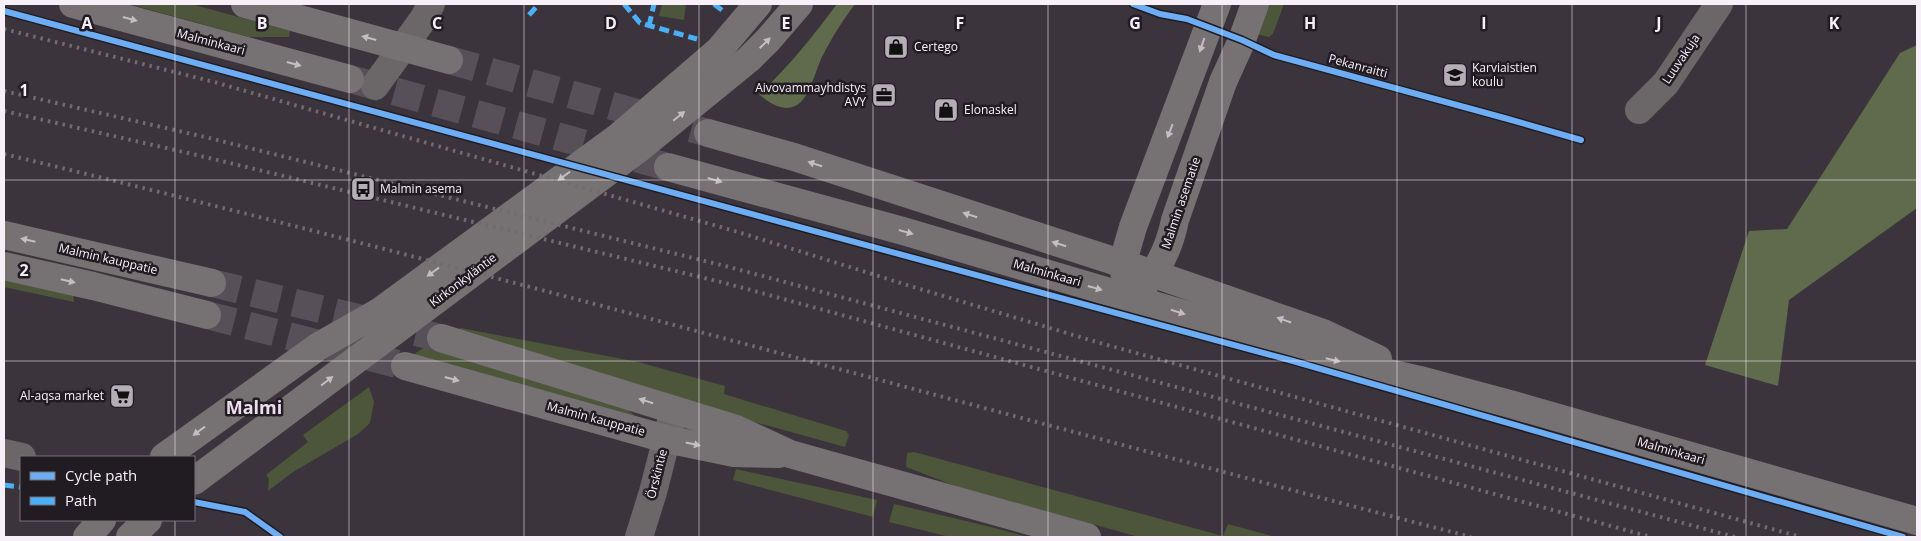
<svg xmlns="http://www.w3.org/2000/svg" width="1921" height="541" font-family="'Open Sans',sans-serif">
<rect width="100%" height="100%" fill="#3b343c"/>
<!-- green -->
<g fill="#4d553a">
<polygon points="129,4 191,4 290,31 289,37 249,37"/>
<polygon points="662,4 686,4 684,20 659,16"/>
<polygon points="1265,4 1284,4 1273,34 1269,37 1255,34"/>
<polygon points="4,277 73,293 74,302 4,287"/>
<polygon points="461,328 638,362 725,386 724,394 846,431 849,435 845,447 443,336"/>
<polygon points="425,347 599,395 622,405 639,419 408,358"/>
<polygon points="369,387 374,402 370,423 358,434 293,472 268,491 269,479 266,475 308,442 303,435"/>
<polygon points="914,452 1223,536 1228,524 1276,537 1139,537 958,487 906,467 907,453"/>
<polygon points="736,469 877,500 873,517 733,480"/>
<polygon points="894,504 987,526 1028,537 950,537 889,522"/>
</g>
<!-- forest -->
<g fill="#606a4c">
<path d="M837,4H855C843,20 831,39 822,57C816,69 809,99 797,105C783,113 769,103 759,94C789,67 813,36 837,4Z"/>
<polygon points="1917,45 1917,208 1789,300 1778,386 1705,365 1749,231 1787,229 1900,53"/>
</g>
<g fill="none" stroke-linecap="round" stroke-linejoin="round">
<!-- secondary-tunnel -->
<g stroke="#575058" stroke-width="28" stroke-dasharray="28 14" stroke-linecap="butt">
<polyline points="449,60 708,133"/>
<polyline points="354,80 668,167"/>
<polyline points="212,283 441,338"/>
<polyline points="207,315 405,366"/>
</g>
<!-- street -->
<g stroke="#6b6768" stroke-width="28">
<polyline points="375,86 424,18 431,4"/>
<polyline points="1639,110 1666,83 1719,4"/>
<polyline points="4,453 22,457"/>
<polyline points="639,537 653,492 674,410"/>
</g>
<!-- secondary -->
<g stroke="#767172" stroke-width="28">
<polyline points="73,4 350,79"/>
<polyline points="245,4 449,60"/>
<polyline points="708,133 794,157 1154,274 1323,333 1378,359"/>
<polyline points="668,167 903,231 1194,317 1313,356 1424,381 1510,404 1917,521"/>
<polyline points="4,235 212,283"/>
<polyline points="4,266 93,286 207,315"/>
<polyline points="1127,282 1122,265 1133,227 1217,4"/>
<path d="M1142,287C1160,268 1170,245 1175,220L1223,82L1242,40L1255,4"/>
<polyline points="441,338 736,429 790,454 1087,537"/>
<polyline points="405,366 666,439 734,453 779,454"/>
<polyline points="164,457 319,346 379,312 618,137 719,50 758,4"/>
<polyline points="194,481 641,147 749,59 768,40 799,4"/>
<polyline points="87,537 102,520"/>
<polyline points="130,537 148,520"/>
</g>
<!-- rail -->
<g stroke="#716b70" stroke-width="4" stroke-dasharray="2.5 5" stroke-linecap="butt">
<polyline points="4,29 214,82 738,232 920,289 1100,343 1801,537"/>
<polyline points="4,91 205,137 729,267 1735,537"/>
<polyline points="4,111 201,156 725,283 1651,537"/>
<path d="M4,154C495,272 982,410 1471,537"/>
</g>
<!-- quiet -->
<g stroke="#4cb0f7" stroke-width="5" stroke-dasharray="10 5" stroke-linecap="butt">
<polyline points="624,4 640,23 697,39"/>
<polyline points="714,4 723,11"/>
<polyline points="529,15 539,4"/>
<polyline points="649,26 654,4"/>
<polyline points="4,485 21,487"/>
</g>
<defs>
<g id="cycleway">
<polyline points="1133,4 1160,14 1187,19 1242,40 1274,55 1508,119 1581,140"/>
<polyline points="4,11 1293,361 1903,537"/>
<polyline points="194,502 245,512 280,537"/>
</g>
</defs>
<!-- cycleway casing -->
<use href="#cycleway" stroke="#211b22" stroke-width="9"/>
<!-- cycleway -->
<use href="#cycleway" stroke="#6dadf4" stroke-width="6"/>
</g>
<!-- one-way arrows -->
<defs><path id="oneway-solid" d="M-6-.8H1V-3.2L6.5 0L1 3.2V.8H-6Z" transform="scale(1.25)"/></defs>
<g fill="#c4bdc3">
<use href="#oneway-solid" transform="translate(130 19) rotate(15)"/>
<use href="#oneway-solid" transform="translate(369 38) rotate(-165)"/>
<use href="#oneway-solid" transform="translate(765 43) rotate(-45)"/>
<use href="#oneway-solid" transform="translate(1202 45) rotate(109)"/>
<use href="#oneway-solid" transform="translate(294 64) rotate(15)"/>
<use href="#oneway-solid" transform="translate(679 116) rotate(-39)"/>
<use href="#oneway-solid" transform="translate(1170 131) rotate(111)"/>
<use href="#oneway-solid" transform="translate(815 164) rotate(-162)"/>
<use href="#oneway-solid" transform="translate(564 176) rotate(144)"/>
<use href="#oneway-solid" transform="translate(715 180) rotate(16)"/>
<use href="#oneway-solid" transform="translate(970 215) rotate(-162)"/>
<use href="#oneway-solid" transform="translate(906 232) rotate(16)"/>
<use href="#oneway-solid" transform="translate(28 240) rotate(-167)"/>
<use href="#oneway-solid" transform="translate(1059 244) rotate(-162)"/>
<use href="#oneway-solid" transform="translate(433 272) rotate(144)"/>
<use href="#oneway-solid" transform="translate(68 281) rotate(13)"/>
<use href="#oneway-solid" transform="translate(1095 288) rotate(16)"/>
<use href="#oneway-solid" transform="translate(1178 312) rotate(17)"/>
<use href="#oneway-solid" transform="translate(1284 320) rotate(-161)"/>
<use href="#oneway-solid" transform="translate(1333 360) rotate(13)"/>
<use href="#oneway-solid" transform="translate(452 379) rotate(15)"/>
<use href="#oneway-solid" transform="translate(327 381) rotate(-37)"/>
<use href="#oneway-solid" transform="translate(646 401) rotate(-163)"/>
<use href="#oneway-solid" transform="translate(199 431) rotate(144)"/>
<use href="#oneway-solid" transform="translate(693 444) rotate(12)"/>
</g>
<!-- grid -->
<path fill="none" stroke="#f8f0f9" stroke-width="1" stroke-opacity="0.55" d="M175,4V457M349,4V537M524,4V537M699,4V537M873,4V537M1048,4V537M1222,4V537M1397,4V537M1572,4V537M1746,4V537M4,180H1917M4,361H1917M175,520V537"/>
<!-- icons -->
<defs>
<symbol id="shop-square" viewBox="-11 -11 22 22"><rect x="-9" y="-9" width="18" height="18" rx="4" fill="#b6aeb7" stroke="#211b22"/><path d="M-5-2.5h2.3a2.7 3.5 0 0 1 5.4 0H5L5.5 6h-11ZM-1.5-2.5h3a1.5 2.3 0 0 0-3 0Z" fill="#111"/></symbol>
<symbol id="school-square" viewBox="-11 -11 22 22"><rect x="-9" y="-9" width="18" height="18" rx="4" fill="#b6aeb7" stroke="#211b22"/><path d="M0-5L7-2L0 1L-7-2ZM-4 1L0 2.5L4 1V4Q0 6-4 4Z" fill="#111"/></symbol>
<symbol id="office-square" viewBox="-11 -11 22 22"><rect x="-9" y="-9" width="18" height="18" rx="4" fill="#b6aeb7" stroke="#211b22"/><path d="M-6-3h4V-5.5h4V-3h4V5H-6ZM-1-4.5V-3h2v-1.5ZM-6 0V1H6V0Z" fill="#111"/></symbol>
<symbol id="bus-square" viewBox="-11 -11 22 22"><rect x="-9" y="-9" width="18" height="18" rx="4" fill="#b6aeb7" stroke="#211b22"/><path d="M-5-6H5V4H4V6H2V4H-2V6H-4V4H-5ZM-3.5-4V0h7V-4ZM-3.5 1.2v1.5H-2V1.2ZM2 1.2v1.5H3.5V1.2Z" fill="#111"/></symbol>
<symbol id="supermarket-square" viewBox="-11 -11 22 22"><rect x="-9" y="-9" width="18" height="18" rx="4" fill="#b6aeb7" stroke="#211b22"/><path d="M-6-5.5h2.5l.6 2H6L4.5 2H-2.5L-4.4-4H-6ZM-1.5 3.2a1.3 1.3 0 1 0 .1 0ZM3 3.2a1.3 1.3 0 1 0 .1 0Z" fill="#111"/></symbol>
</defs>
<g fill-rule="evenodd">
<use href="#shop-square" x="882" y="33" width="28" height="28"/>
<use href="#school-square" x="1441" y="61" width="28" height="28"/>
<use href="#office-square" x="870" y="81" width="28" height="28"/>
<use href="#shop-square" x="932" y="96" width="28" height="28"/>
<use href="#bus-square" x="349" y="175" width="28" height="28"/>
<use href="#supermarket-square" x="108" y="382" width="28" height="28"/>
</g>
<g text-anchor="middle" stroke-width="5" stroke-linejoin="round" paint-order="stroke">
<!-- street labels -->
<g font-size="12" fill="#f8f0f9" stroke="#211b22">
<text transform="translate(211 42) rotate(15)" y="4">Malminkaari</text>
<text transform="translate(1681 59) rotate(-56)" y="4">Luuvakuja</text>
<text transform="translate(1358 66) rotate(15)" y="4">Pekanraitti</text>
<text transform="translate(1181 203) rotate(-71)" y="4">Malmin asematie</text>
<text transform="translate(108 259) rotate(13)" y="4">Malmin kauppatie</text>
<text transform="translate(1047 273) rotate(16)" y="4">Malminkaari</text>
<text transform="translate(463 280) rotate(-37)" y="4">Kirkonkyläntie</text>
<text transform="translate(596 419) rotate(15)" y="4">Malmin kauppatie</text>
<text transform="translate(1671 451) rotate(16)" y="4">Malminkaari</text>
<text transform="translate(657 474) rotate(-76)" y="4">Örskintie</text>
</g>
<!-- poi labels -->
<g font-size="12" fill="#f8f0f9" stroke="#211b22" text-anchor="start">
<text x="914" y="51">Certego</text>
<text x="1472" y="72">Karviaistien<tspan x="1472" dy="14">koulu</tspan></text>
<text x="866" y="92" text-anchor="end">Aivovammayhdistys<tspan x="866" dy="14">AVY</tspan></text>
<text x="964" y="114">Elonaskel</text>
<text x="380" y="193">Malmin asema</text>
<text x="104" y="400" text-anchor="end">Al-aqsa market</text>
</g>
<!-- district labels -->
<g font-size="18" font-weight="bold" fill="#edddef" stroke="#211b22">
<text x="254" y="414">Malmi</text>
</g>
</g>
<g font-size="16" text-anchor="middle" font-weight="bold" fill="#f8f0f9" stroke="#211b22" stroke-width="5" stroke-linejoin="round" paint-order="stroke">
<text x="87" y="29">A</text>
<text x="262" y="29">B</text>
<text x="437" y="29">C</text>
<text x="611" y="29">D</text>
<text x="786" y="29">E</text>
<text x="960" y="29">F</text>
<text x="1135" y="29">G</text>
<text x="1310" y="29">H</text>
<text x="1484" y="29">I</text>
<text x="1659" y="29">J</text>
<text x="1834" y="29">K</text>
<text x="24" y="96">1</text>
<text x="24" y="276">2</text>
</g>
<!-- border -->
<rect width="1921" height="541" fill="none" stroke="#f8f0f9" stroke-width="10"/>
<!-- legend -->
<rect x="20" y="456" width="175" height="65" fill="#211b22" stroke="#777078"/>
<rect x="30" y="472" width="25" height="8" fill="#6dadf4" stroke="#777078"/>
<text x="65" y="481" font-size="15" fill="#f8f0f9">Cycle path</text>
<rect x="30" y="497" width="25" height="8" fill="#4cb0f7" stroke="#777078"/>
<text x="65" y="506" font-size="15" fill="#f8f0f9">Path</text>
</svg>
